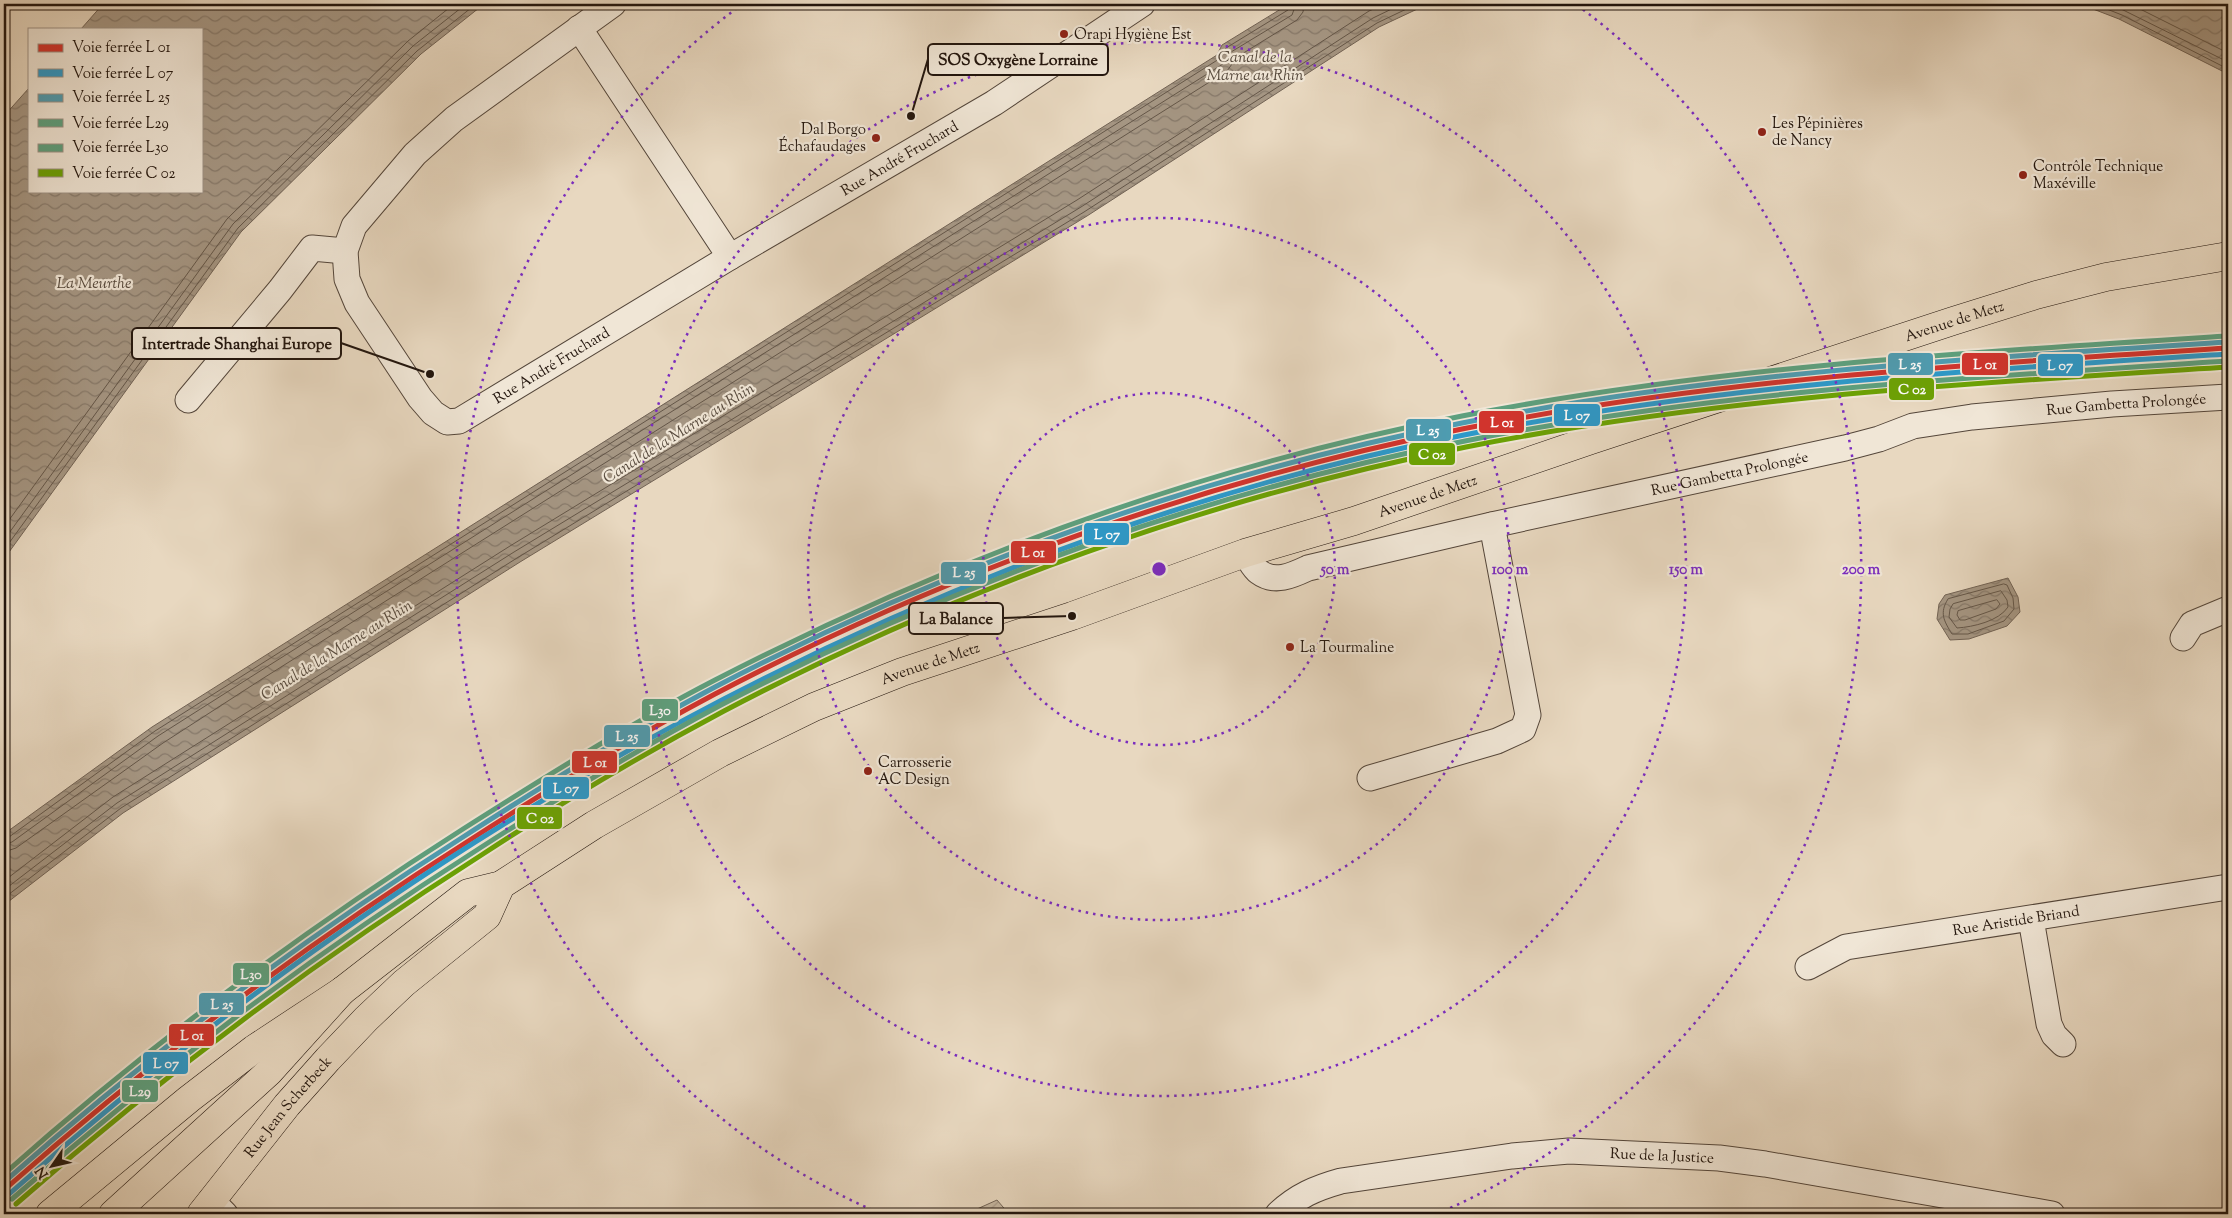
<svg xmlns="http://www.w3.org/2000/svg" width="2232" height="1218" font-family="'Sorts Mill Goudy',serif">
<defs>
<pattern id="garden-furrows" width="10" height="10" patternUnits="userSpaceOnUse" patternTransform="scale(1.25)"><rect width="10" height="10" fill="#c6b7a2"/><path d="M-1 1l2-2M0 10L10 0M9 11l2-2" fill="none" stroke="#aa9c8a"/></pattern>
<pattern id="water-waves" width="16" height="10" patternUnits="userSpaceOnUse" patternTransform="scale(1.25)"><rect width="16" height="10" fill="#a59683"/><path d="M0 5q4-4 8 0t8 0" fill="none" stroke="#86796a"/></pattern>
</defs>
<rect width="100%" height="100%" fill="#e8d8c0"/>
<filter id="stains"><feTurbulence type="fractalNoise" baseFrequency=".004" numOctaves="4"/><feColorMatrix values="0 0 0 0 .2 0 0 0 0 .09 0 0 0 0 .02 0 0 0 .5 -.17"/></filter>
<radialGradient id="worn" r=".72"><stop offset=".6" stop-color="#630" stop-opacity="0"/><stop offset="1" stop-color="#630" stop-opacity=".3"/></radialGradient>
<!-- garden -->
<polygon fill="url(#garden-furrows)" stroke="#746658" points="997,1200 1009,1214 966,1214"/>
<!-- water -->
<g fill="url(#water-waves)" stroke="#716254">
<polygon points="103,4 484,4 421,54 241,232 4,559 4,116 29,88 29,191 201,191 201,29 81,29"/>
<polygon points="1289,4 1428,4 1379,27 1087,216 520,562 123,813 4,905 4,834 152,727 1217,55 1222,45"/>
<polygon points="2080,4 2228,4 2228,74 2119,19"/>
<polygon points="2008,578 2018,597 2020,612 2007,626 1969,639 1950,640 1937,619 1939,604 1945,595"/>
</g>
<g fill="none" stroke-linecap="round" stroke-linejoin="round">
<!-- shore -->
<g stroke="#645648" stroke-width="1">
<polyline points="2094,4 2122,15 2228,69"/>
<polyline points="2111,4 2228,62"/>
<polyline points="2130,4 2228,53"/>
<polyline points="4,527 227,219 408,41 454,4"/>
<polyline points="4,540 233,224 413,46 466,4"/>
<polyline points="4,550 238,228 417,51 476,4"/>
<path d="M2004,584L2007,585L2013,598L2014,609L2004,621L1968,634H1952C1944,621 1939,613 1948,599Z"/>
<path d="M2001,591L2007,600L2008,607C1999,621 1973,627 1957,628L1949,617L1950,609L1953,604Z"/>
<polygon points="1997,600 2000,604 1996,609 1965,620 1960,620 1957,615 1958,611"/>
<polyline points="4,838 9,837 155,731 1219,59 1226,48 1288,10 1290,4"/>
<polyline points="4,844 12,842 158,736 257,673 1223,64 1231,52 1292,15 1296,4"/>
<polyline points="4,852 16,848 163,743 262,679 1227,71 1237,57 1297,20 1303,12 1304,4"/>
<polyline points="4,881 113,797 510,546 1077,200 1369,11 1385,4"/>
<polyline points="4,890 117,803 514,552 1081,207 1373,18 1402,4"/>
<polyline points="4,898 121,808 517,558 1084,212 1377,23 1417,4"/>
</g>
<defs>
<g id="minor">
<path id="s1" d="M613,4L454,119L415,154L354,226L345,251L347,279L357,303L420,398L433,413L447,422L459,421L730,257L994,103L1142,4"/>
<polyline points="579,28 730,257"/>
<polyline points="188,400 280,290 312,248 345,251"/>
<path id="s2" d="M1245,553C1249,558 1253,568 1259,572C1275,584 1293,575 1308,568L1492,525L1845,448L1879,439L1913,426L1972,417L2112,404L2228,397"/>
<polyline points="2183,638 2192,624 2228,609"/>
<polyline points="1370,778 1497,741 1523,729 1528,715 1492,525"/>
<polyline points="2031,919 2049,1024 2054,1035 2063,1044"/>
<path id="s3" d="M1808,967L1846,947L2228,887"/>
<polyline points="211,1200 225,1214"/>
<path id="s4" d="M1278,1214C1297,1196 1316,1188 1341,1181L1512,1156L1569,1151L1719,1158L1765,1164L2052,1214"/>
</g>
<g id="major">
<path id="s5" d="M50,1214L189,1099L254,1049L342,991L468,893L501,885L594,825L720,753L814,707L902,672L1072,616L1245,553L1354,521L1591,440L1953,321L2036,295L2106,277L2228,256"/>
<path id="s6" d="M201,1214L287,1105L328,1059L366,1019L404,983L487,916L501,885"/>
</g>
<polyline id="highway" points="113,1214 269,1072 342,991"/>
</defs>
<!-- minor casing -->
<use href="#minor" stroke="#54463a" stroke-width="27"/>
<!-- major casing -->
<use href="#major" stroke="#22150d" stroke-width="29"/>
<!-- highway casing -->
<use href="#highway" stroke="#22150d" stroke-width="29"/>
<!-- minor -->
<use href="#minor" stroke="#f0e6d6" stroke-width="25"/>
<!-- major -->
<use href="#major" stroke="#e8d8c0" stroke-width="28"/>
<!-- highway -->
<use href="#highway" stroke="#e8d8c0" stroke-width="28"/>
<defs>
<path id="rail-1" d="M4,1190C151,1060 307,943 473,838C552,787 632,738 715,694C949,571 1203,481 1462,429C1714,379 1972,364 2228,348"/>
<path id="rail-2" d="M8,1195C422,829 918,544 1464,435C1715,385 1973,370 2228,354"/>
<path id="rail-3" d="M4,1182C148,1055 301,940 463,837C545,784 628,733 715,687C949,565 1203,474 1462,423C1714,373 1972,358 2228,342"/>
<path id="rail-4" d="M12,1199C159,1070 315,953 480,848C558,798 638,749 721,705C954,583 1207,492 1465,441C1716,391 1973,377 2228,361"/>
<path id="rail-5" d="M4,1174C148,1046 301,932 463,829C545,777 628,725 715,680C950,559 1202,467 1462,416C1714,367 1971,352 2227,336"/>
<path id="rail-6" d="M16,1204C163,1075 318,959 483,854C561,803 641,755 724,711C956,589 1209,498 1466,447C1717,397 1974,383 2228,367"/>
</defs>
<!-- rail-1 casing -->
<use href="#rail-1" stroke="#f0e6d6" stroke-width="9"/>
<!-- rail-2 casing -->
<use href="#rail-2" stroke="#f0e6d6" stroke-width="9"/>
<!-- rail-3 casing -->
<use href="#rail-3" stroke="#f0e6d6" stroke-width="9"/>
<!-- rail-4 casing -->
<use href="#rail-4" stroke="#f0e6d6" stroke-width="9"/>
<!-- rail-5 casing -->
<use href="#rail-5" stroke="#f0e6d6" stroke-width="9"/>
<!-- rail-6 casing -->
<use href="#rail-6" stroke="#f0e6d6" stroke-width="9"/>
<!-- rail-1 -->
<use href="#rail-1" stroke="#d1342d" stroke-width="5"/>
<!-- rail-2 -->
<use href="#rail-2" stroke="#2d99c9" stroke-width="5"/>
<!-- rail-3 -->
<use href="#rail-3" stroke="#4e9cb1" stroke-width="5"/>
<!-- rail-4 -->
<use href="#rail-4" stroke="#5da07e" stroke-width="5"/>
<!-- rail-5 -->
<use href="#rail-5" stroke="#5da07e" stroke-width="5"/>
<!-- rail-6 -->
<use href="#rail-6" stroke="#6ca204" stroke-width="5"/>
</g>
<!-- distance rings -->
<g fill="none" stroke="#7b2cbf" stroke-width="2.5" stroke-dasharray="2.5 5">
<circle cx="1159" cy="569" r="176"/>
<circle cx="1159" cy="569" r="351"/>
<circle cx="1159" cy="569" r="527"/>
<path d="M879 1213A702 702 0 0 1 741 5M1577 5A702 702 0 0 1 1439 1213"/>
</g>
<!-- markers -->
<g fill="#8f2418" stroke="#f0e6d6" stroke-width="2">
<circle cx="1064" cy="34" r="5"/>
<circle cx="1762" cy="132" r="5"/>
<circle cx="876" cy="138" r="5"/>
<circle cx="2023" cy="175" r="5"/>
<circle cx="1290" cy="647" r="5"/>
<circle cx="868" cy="771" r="5"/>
</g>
<g text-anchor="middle" stroke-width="4.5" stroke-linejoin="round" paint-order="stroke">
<!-- poi labels -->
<g font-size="15" fill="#22150d" stroke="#f0e6d6" text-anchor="start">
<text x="1074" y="39">Orapi Hygiène Est</text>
<text x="1772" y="128">Les Pépinières<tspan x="1772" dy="17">de Nancy</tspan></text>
<text x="866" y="134" text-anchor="end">Dal Borgo<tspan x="866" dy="17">Échafaudages</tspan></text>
<text x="2033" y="171">Contrôle Technique<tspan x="2033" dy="17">Maxéville</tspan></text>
<text x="1300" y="652">La Tourmaline</text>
<text x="878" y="767">Carrosserie<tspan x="878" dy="17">AC Design</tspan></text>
</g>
<!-- street labels -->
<g font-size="15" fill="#22150d" stroke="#f0e6d6">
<text dy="5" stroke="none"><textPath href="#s1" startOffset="1099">Rue André Fruchard</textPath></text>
<text dy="5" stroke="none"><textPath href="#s5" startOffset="2126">Avenue de Metz</textPath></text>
<text dy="5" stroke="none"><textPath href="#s1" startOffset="694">Rue André Fruchard</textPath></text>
<text dy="5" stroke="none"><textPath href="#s2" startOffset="912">Rue Gambetta Prolongée</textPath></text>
<text dy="5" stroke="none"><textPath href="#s2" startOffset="508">Rue Gambetta Prolongée</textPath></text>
<text dy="5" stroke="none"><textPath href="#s5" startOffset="1571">Avenue de Metz</textPath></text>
<text dy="5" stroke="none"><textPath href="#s5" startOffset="1046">Avenue de Metz</textPath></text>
<text dy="5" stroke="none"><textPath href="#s3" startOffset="215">Rue Aristide Briand</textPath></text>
<text dy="5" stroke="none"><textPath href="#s6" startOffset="138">Rue Jean Scherbeck</textPath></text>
<text dy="5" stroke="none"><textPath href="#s4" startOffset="395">Rue de la Justice</textPath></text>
</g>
<!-- water labels -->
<g font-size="16" font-style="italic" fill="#56493c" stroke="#f0e6d6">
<text x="1255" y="62">Canal de la<tspan x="1255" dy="18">Marne au Rhin</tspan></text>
<text x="94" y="288">La Meurthe</text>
<text transform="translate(678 432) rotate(-32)" y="6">Canal de la Marne au Rhin</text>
<text transform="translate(336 649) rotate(-32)" y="6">Canal de la Marne au Rhin</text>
</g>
</g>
<circle cx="1159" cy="569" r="8" fill="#7b2cbf" stroke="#f0e6d6" stroke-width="2.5"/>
<g font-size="15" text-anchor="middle" font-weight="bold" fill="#7b2cbf" stroke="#f0e6d6" stroke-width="4.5" stroke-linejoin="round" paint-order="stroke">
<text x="1335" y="574">50 m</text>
<text x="1510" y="574">100 m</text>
<text x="1686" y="574">150 m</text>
<text x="1861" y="574">200 m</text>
</g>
<!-- callouts -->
<path fill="none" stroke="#22150d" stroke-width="2" d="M911 116L928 59M430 374L341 343M1072 616L1003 618"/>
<g fill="#22150d" stroke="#f0e6d6" stroke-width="2">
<circle cx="911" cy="116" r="5"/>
<circle cx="430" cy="374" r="5"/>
<circle cx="1072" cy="616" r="5"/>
</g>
<g fill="#f0e6d6" stroke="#22150d" stroke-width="2">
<rect x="928" y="44" width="180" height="31" rx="5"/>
<rect x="132" y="328" width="209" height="31" rx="5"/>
<rect x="909" y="603" width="94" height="31" rx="5"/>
</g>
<g font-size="16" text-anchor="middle" font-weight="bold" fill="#22150d">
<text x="1018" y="65">SOS Oxygène Lorraine</text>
<text x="237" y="349">Intertrade Shanghai Europe</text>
<text x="956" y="624">La Balance</text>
</g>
<g stroke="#f0e6d6" stroke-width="2">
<rect x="1887" y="352" width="47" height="24" rx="5" fill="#4e9cb1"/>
<rect x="1961" y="352" width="48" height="24" rx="5" fill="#d1342d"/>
<rect x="2037" y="353" width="47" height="24" rx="5" fill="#2d99c9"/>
<rect x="1888" y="377" width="47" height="24" rx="5" fill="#6ca204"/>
<rect x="1553" y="403" width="48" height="24" rx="5" fill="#2d99c9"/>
<rect x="1478" y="410" width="47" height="24" rx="5" fill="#d1342d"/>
<rect x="1405" y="418" width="47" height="24" rx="5" fill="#4e9cb1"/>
<rect x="1408" y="442" width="48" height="24" rx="5" fill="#6ca204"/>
<rect x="1083" y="522" width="47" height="24" rx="5" fill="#2d99c9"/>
<rect x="1010" y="540" width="47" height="24" rx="5" fill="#d1342d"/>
<rect x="940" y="561" width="47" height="24" rx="5" fill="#4e9cb1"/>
<rect x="641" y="698" width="38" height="24" rx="5" fill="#5da07e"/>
<rect x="603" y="724" width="48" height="24" rx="5" fill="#4e9cb1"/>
<rect x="571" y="750" width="47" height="24" rx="5" fill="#d1342d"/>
<rect x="542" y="776" width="48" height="24" rx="5" fill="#2d99c9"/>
<rect x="516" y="806" width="47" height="24" rx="5" fill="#6ca204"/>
<rect x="232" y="962" width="38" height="24" rx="5" fill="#5da07e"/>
<rect x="198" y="992" width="47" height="24" rx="5" fill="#4e9cb1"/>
<rect x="168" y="1023" width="47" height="24" rx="5" fill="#d1342d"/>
<rect x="142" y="1051" width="47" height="24" rx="5" fill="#2d99c9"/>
<rect x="121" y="1079" width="38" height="24" rx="5" fill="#5da07e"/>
</g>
<g font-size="14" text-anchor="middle" font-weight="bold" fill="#fff">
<text x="1910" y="369">L 25</text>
<text x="1985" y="369">L 01</text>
<text x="2060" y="370">L 07</text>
<text x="1912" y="394">C 02</text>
<text x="1577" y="420">L 07</text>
<text x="1502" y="427">L 01</text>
<text x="1428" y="435">L 25</text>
<text x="1432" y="459">C 02</text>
<text x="1107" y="539">L 07</text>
<text x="1033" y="557">L 01</text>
<text x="964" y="577">L 25</text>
<text x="660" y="715">L30</text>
<text x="627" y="741">L 25</text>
<text x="595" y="767">L 01</text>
<text x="566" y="793">L 07</text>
<text x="540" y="823">C 02</text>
<text x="251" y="979">L30</text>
<text x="222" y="1009">L 25</text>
<text x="192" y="1040">L 01</text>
<text x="166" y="1068">L 07</text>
<text x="140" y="1096">L29</text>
</g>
<!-- margin -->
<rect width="2232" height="1218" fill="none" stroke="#e8d8c0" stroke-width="20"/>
<rect x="5" y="5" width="2222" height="1208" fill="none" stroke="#22150d" stroke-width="2.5"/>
<rect x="10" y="10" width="2212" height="1198" fill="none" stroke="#22150d"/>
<!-- legend -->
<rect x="28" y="28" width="175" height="165" fill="#f0e6d6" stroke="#9e9286"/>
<rect x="38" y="44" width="25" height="8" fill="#d1342d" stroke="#9e9286"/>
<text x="72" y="52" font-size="15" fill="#22150d">Voie ferrée L 01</text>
<rect x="38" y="69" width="25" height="8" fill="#2d99c9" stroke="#9e9286"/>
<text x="72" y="78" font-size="15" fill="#22150d">Voie ferrée L 07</text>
<rect x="38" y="94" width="25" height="8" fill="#4e9cb1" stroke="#9e9286"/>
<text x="72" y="102" font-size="15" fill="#22150d">Voie ferrée L 25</text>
<rect x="38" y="119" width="25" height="8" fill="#5da07e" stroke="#9e9286"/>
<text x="72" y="128" font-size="15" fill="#22150d">Voie ferrée L29</text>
<rect x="38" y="144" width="25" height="8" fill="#5da07e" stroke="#9e9286"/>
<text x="72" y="152" font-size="15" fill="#22150d">Voie ferrée L30</text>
<rect x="38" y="169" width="25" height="8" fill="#6ca204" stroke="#9e9286"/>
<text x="72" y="178" font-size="15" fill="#22150d">Voie ferrée C 02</text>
<!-- north arrow -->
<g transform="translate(52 1166) rotate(236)" stroke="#f0e6d6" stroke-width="4" paint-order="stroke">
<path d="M0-4L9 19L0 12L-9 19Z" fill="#22150d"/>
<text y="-8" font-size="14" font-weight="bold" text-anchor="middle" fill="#22150d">N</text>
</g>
<rect width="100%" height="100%" filter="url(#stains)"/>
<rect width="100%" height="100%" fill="url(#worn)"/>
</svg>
